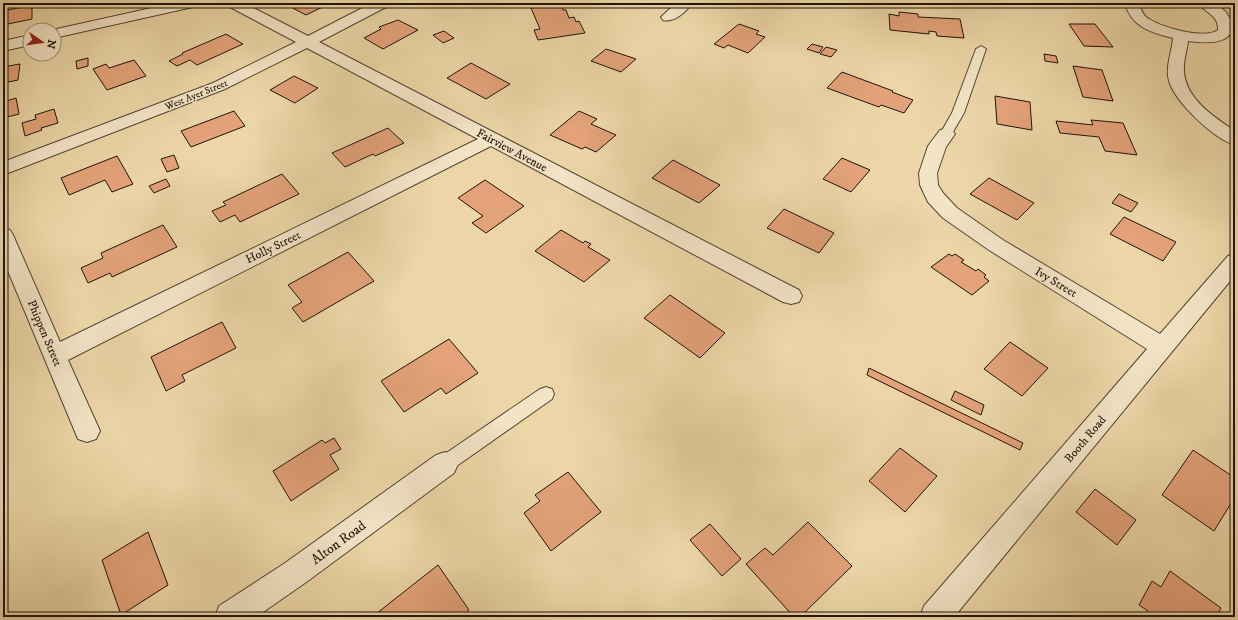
<svg xmlns="http://www.w3.org/2000/svg" width="1238" height="620" font-family="'IM FELL DW Pica',serif">
<rect width="100%" height="100%" fill="#ecd6a7"/>
<filter id="stains"><feTurbulence type="fractalNoise" baseFrequency=".005" numOctaves="4"/><feColorMatrix values="0 0 0 0 .2 0 0 0 0 .09 0 0 0 0 .02 0 0 0 .5 -.17"/></filter>
<radialGradient id="worn" r=".72"><stop offset=".6" stop-color="#630" stop-opacity="0"/><stop offset="1" stop-color="#630" stop-opacity=".3"/></radialGradient>
<!-- building -->
<g fill="#e3a279" stroke="#1f140a">
<polygon points="280,3 327,3 329,4 306,15 287,5 283,7 277,4"/>
<polygon points="560,4 563,10 566,10 569,18 574,17 576,22 579,21 585,33 538,40 534,30 540,29 531,8"/>
<polygon points="32,5 32,19 3,25 3,11"/>
<polygon points="899,12 918,14 918,17 960,19 964,38 937,36 936,32 929,31 929,34 890,30 889,14 899,16"/>
<polygon points="398,20 418,30 383,49 364,38 381,29 379,27"/>
<polygon points="739,24 759,31 756,34 765,37 748,53 728,45 724,48 714,44"/>
<polygon points="1069,24 1095,24 1113,47 1084,46"/>
<polygon points="444,31 454,38 443,43 433,35"/>
<polygon points="226,34 243,44 197,65 190,60 177,66 169,61 183,54 182,53"/>
<polygon points="812,44 823,47 819,53 807,49"/>
<polygon points="826,47 837,50 831,57 820,54"/>
<polygon points="606,49 636,59 621,72 591,61"/>
<polygon points="1044,54 1056,56 1058,63 1045,61"/>
<polygon points="88,58 88,66 77,69 76,61"/>
<polygon points="134,60 146,76 107,90 93,69 106,64 109,68"/>
<polygon points="471,63 510,84 486,99 447,78"/>
<polygon points="20,64 18,80 3,83 3,67"/>
<polygon points="1073,66 1102,70 1113,101 1083,97"/>
<polygon points="842,72 893,91 892,92 913,100 904,113 881,105 879,107 827,88"/>
<polygon points="294,76 318,88 295,103 270,90"/>
<polygon points="995,96 1030,102 1032,130 997,124"/>
<polygon points="16,98 19,114 3,118 3,102"/>
<polygon points="54,109 58,123 41,128 42,130 25,136 22,123 36,119 35,115"/>
<polygon points="234,111 245,126 191,147 181,131"/>
<polygon points="579,111 597,119 591,124 616,135 596,152 585,147 582,149 550,135"/>
<polygon points="1091,120 1123,123 1137,155 1105,151 1099,137 1060,133 1056,121 1093,125"/>
<polygon points="388,128 404,143 375,156 373,154 345,167 332,153"/>
<polygon points="174,155 179,168 167,172 161,159"/>
<polygon points="117,156 133,184 112,192 105,180 69,195 61,178"/>
<polygon points="842,158 870,170 851,192 823,179"/>
<polygon points="673,160 720,185 699,203 652,178"/>
<polygon points="282,174 299,194 240,222 235,215 220,222 212,211 226,205 223,202"/>
<polygon points="989,178 1034,203 1017,220 970,194"/>
<polygon points="166,179 170,186 154,193 149,186"/>
<polygon points="485,180 524,206 486,233 472,223 483,216 458,198"/>
<polygon points="1119,194 1138,203 1131,212 1112,203"/>
<polygon points="784,209 834,233 819,253 767,228"/>
<polygon points="1124,217 1176,242 1163,261 1110,234"/>
<polygon points="163,225 177,247 112,277 110,273 88,283 81,268 103,258 101,253"/>
<polygon points="561,230 583,243 585,241 591,244 588,247 610,260 584,282 535,251"/>
<polygon points="348,252 374,281 303,322 292,308 302,302 288,285"/>
<polygon points="949,254 952,256 955,254 964,260 961,262 976,271 978,269 986,275 984,277 989,281 972,295 931,267"/>
<polygon points="670,295 725,333 700,358 644,318"/>
<polygon points="222,322 236,348 182,375 185,381 166,391 151,357"/>
<polygon points="449,339 478,373 446,394 441,388 404,412 381,381"/>
<polygon points="1010,342 1048,368 1022,396 984,369"/>
<polygon points="869,368 1023,443 1020,450 867,375"/>
<polygon points="955,391 984,405 981,415 951,400"/>
<polygon points="334,438 341,449 330,455 339,469 291,501 273,471 322,440 325,443"/>
<polygon points="900,448 937,476 905,512 869,481"/>
<polygon points="1193,450 1235,478 1235,497 1214,531 1162,495"/>
<polygon points="568,472 601,512 551,551 524,513 540,501 535,495"/>
<polygon points="1095,489 1136,520 1117,545 1076,512"/>
<polygon points="808,522 852,566 800,617 794,617 746,564 765,548 773,555"/>
<polygon points="710,524 741,559 722,576 690,540"/>
<polygon points="148,532 168,585 121,615 102,560"/>
<polygon points="438,565 469,610 461,617 372,617"/>
<polygon points="1170,571 1221,608 1216,617 1144,617 1148,611 1139,605 1152,581 1161,587"/>
</g>
<g fill="none" stroke-linecap="round" stroke-linejoin="round">
<defs>
<g id="service">
<polygon points="981,46 986,49 964,113 950,137 942,137 940,134 952,113 976,49"/>
<polygon points="546,387 552,389 554,394 552,399 451,470 445,472 439,470 436,464 439,458 540,389"/>
</g>
<g id="minor">
<polygon points="174,3 200,3 198,6 193,7 54,38 54,30 52,30"/>
<polygon points="226,3 244,3 308,36 372,3 390,3 388,6 319,42 799,290 802,296 799,302 791,304 783,302 491,146 68,360 100,431 96,439 87,442 78,439 3,259 3,228 10,230 13,235 60,342 478,139 307,48 225,89 3,175 3,162 213,83 296,42 228,6"/>
<path d="M676,3H692C686,12 674,23 663,20L661,17Z"/>
<path d="M1125,3H1139C1141,9 1142,13 1146,17C1159,27 1204,40 1218,30C1219,15 1205,13 1198,3H1215L1226,12L1233,25C1232,46 1203,43 1188,41C1187,51 1183,61 1184,72C1186,99 1214,117 1235,131V145C1214,139 1175,102 1169,81C1165,67 1172,52 1173,38C1152,33 1131,27 1125,3Z"/>
<polygon points="30,35 30,45 3,51 3,41"/>
<polygon points="946,129 952,130 955,134 946,147 937,173 938,185 943,193 957,208 1003,240 1160,334 1228,256 1235,253 1235,275 954,617 920,617 924,606 1147,349 989,250 943,218 928,202 920,185 919,173 928,146 940,130"/>
<polygon points="445,452 454,455 458,464 454,473 305,583 256,617 215,617 219,606 285,563 436,455"/>
</g>
</defs>
<!-- service casing -->
<use href="#service" stroke="#524431" stroke-width="2"/>
<!-- minor casing -->
<use href="#minor" stroke="#524431" stroke-width="2"/>
<!-- service -->
<use href="#service" fill="#f3e4c6" fill-rule="evenodd"/>
<!-- minor -->
<use href="#minor" fill="#f3e4c6" fill-rule="evenodd"/>
</g>
<g text-anchor="middle" stroke-width="3" stroke-linejoin="round" paint-order="stroke">
<!-- far-street labels -->
<g font-size="10" fill="#1f140a" stroke="#f3e4c6">
<text transform="translate(196 94) rotate(-22)" y="4">West Ayer Street</text>
</g>
<!-- street labels -->
<g font-size="12" fill="#1f140a" stroke="#f3e4c6">
<text transform="translate(512 150) rotate(28)" y="4">Fairview Avenue</text>
<text transform="translate(273 247) rotate(-26)" y="4">Holly Street</text>
<text transform="translate(1056 282) rotate(31)" y="4">Ivy Street</text>
<text transform="translate(45 333) rotate(67)" y="4">Phippen Street</text>
<text transform="translate(1085 439) rotate(-50)" y="4">Booth Road</text>
</g>
<!-- near-street labels -->
<g font-size="14" fill="#1f140a" stroke="#f3e4c6">
<text transform="translate(338 542) rotate(-36)" y="5">Alton Road</text>
</g>
</g>
<!-- margin -->
<rect width="1238" height="620" fill="none" stroke="#ecd6a7" stroke-width="16"/>
<rect x="4" y="4" width="1230" height="612" fill="none" stroke="#1f140a" stroke-width="2"/>
<rect x="8" y="8" width="1222" height="604" fill="none" stroke="#1f140a"/>
<!-- north arrow -->
<g transform="translate(42 42) rotate(103)"><circle r="19" fill="#f3e4c6" stroke="#9e917b"/>
<path d="M0-3L7 15L0 10L-7 15Z" fill="#8f2418"/>
<text y="-6" font-size="11" font-weight="bold" text-anchor="middle" fill="#1f140a">N</text>
</g>
<rect width="100%" height="100%" filter="url(#stains)"/>
<rect width="100%" height="100%" fill="url(#worn)"/>
</svg>
